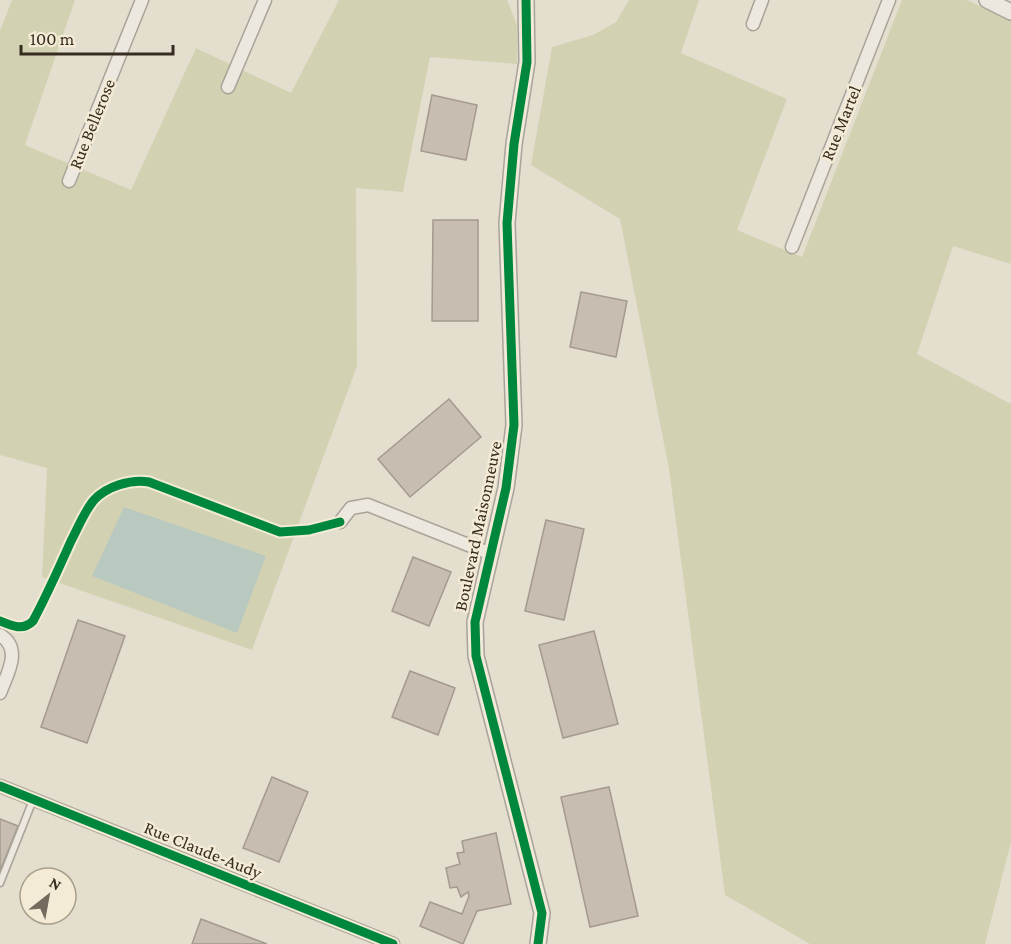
<svg xmlns="http://www.w3.org/2000/svg" width="1011" height="944" font-family="'Crimson Pro',serif">
<rect width="100%" height="100%" fill="#e4decf"/>
<!-- green -->
<g fill="#d2d2b3">
<polygon points="12,0 75,0 25,145 131,190 196,48 291,93 339,0 507,0 517,25 517,64 430,57 403,192 356,188 357,366 252,650 42,577 47,468 0,455 0,31"/>
<polygon points="629,0 699,0 681,53 787,99 737,230 802,257 902,0 967,0 1011,21 1011,264 953,246 917,354 1011,404 1011,842 985,944 810,944 725,895 669,469 620,219 531,165 552,47 593,35 616,22"/>
</g>
<!-- water -->
<polygon fill="#bac9c0" points="124,507 266,556 237,633 92,576"/>
<!-- building -->
<g fill="#c7bdb0" stroke="#a49a8e" stroke-width="1.5">
<polygon points="432,95 477,105 466,160 421,151"/>
<polygon points="433,220 478,220 478,321 432,321"/>
<polygon points="581,292 627,301 616,357 570,347"/>
<polygon points="449,399 481,437 410,497 378,459"/>
<polygon points="546,520 584,529 564,620 525,611"/>
<polygon points="413,557 451,572 429,626 392,611"/>
<polygon points="78,620 125,636 87,743 41,727"/>
<polygon points="594,631 618,724 563,738 539,645"/>
<polygon points="410,671 455,688 438,735 392,717"/>
<polygon points="272,777 308,792 279,862 243,848"/>
<polygon points="609,787 638,916 590,927 561,797"/>
<polygon points="0,819 18,826 0,871"/>
<polygon points="496,833 511,904 477,911 463,944 420,926 430,902 462,914 469,896 468,892 461,897 457,887 450,888 446,868 460,864 457,853 464,852 462,841"/>
<polygon points="201,919 267,944 192,944"/>
</g>
<g fill="none" stroke-linecap="round" stroke-linejoin="round">
<defs>
<polyline id="service" points="0,883 33,800"/>
<g id="minor">
<polyline points="753,24 762,0"/>
<polyline points="228,87 265,0"/>
<polyline points="69,181 142,0"/>
<polyline points="792,247 889,0"/>
<polyline points="340,522 351,508 368,505 491,554"/>
<path d="M0,635C23,649 7,674 0,693"/>
<polyline points="0,786 393,944"/>
</g>
<g id="tertiary">
<polyline points="526,0 527,62 514,144 507,223 514,425 506,488 475,622 476,656 542,913 538,944"/>
<polyline points="987,0 1011,12"/>
</g>
</defs>
<!-- service casing -->
<use href="#service" stroke="#a9a398" stroke-width="9"/>
<!-- minor casing -->
<use href="#minor" stroke="#a9a398" stroke-width="15"/>
<!-- tertiary casing -->
<use href="#tertiary" stroke="#a9a398" stroke-width="18"/>
<!-- service -->
<use href="#service" stroke="#ece8e0" stroke-width="6"/>
<!-- minor -->
<use href="#minor" stroke="#ece8e0" stroke-width="12"/>
<!-- tertiary -->
<use href="#tertiary" stroke="#ece8e0" stroke-width="15"/>
<defs>
<g id="cycleway">
<polyline points="526,0 527,62 514,144 507,223 514,425 506,488 475,622 476,656 542,913 538,944"/>
<path d="M0,621C12,626 23,631 33,621C47,595 59,568 71,541C78,528 84,512 94,500C107,486 131,479 149,482L280,532L309,530L340,522"/>
<polyline points="0,786 393,944"/>
</g>
</defs>
<!-- cycleway casing -->
<use href="#cycleway" stroke="#f4ebd6" stroke-width="13"/>
<!-- cycleway -->
<use href="#cycleway" stroke="#00873e" stroke-width="9"/>
</g>
<g text-anchor="middle" stroke-width="5" stroke-linejoin="round" paint-order="stroke">
<!-- street labels -->
<g font-size="18" fill="#372c20" stroke="#f4ebd6">
<text transform="translate(841 123) rotate(-68)" y="6">Rue Martel</text>
<text transform="translate(92 124) rotate(-68)" y="6">Rue Bellerose</text>
<text transform="translate(478 526) rotate(-78)" y="6">Boulevard Maisonneuve</text>
<text transform="translate(203 850) rotate(22)" y="6">Rue Claude-Audy</text>
</g>
</g>
<!-- north arrow -->
<g transform="translate(48 896) rotate(31)"><circle r="28" fill="#f4ebd6" stroke="#a89f8d" stroke-width="1.5"/>
<path d="M0-4.5L10 22L0 15L-10 22Z" fill="#746a5d"/>
<text y="-9" font-size="16" font-weight="bold" text-anchor="middle" fill="#372c20">N</text>
</g>
<!-- scale -->
<path d="M21 45v9h152v-9" fill="none" stroke="#372c20" stroke-width="3"/>
<text x="30" y="45" font-size="18" fill="#372c20" stroke="#f4ebd6" stroke-width="4.5" paint-order="stroke">100 m</text>
</svg>
